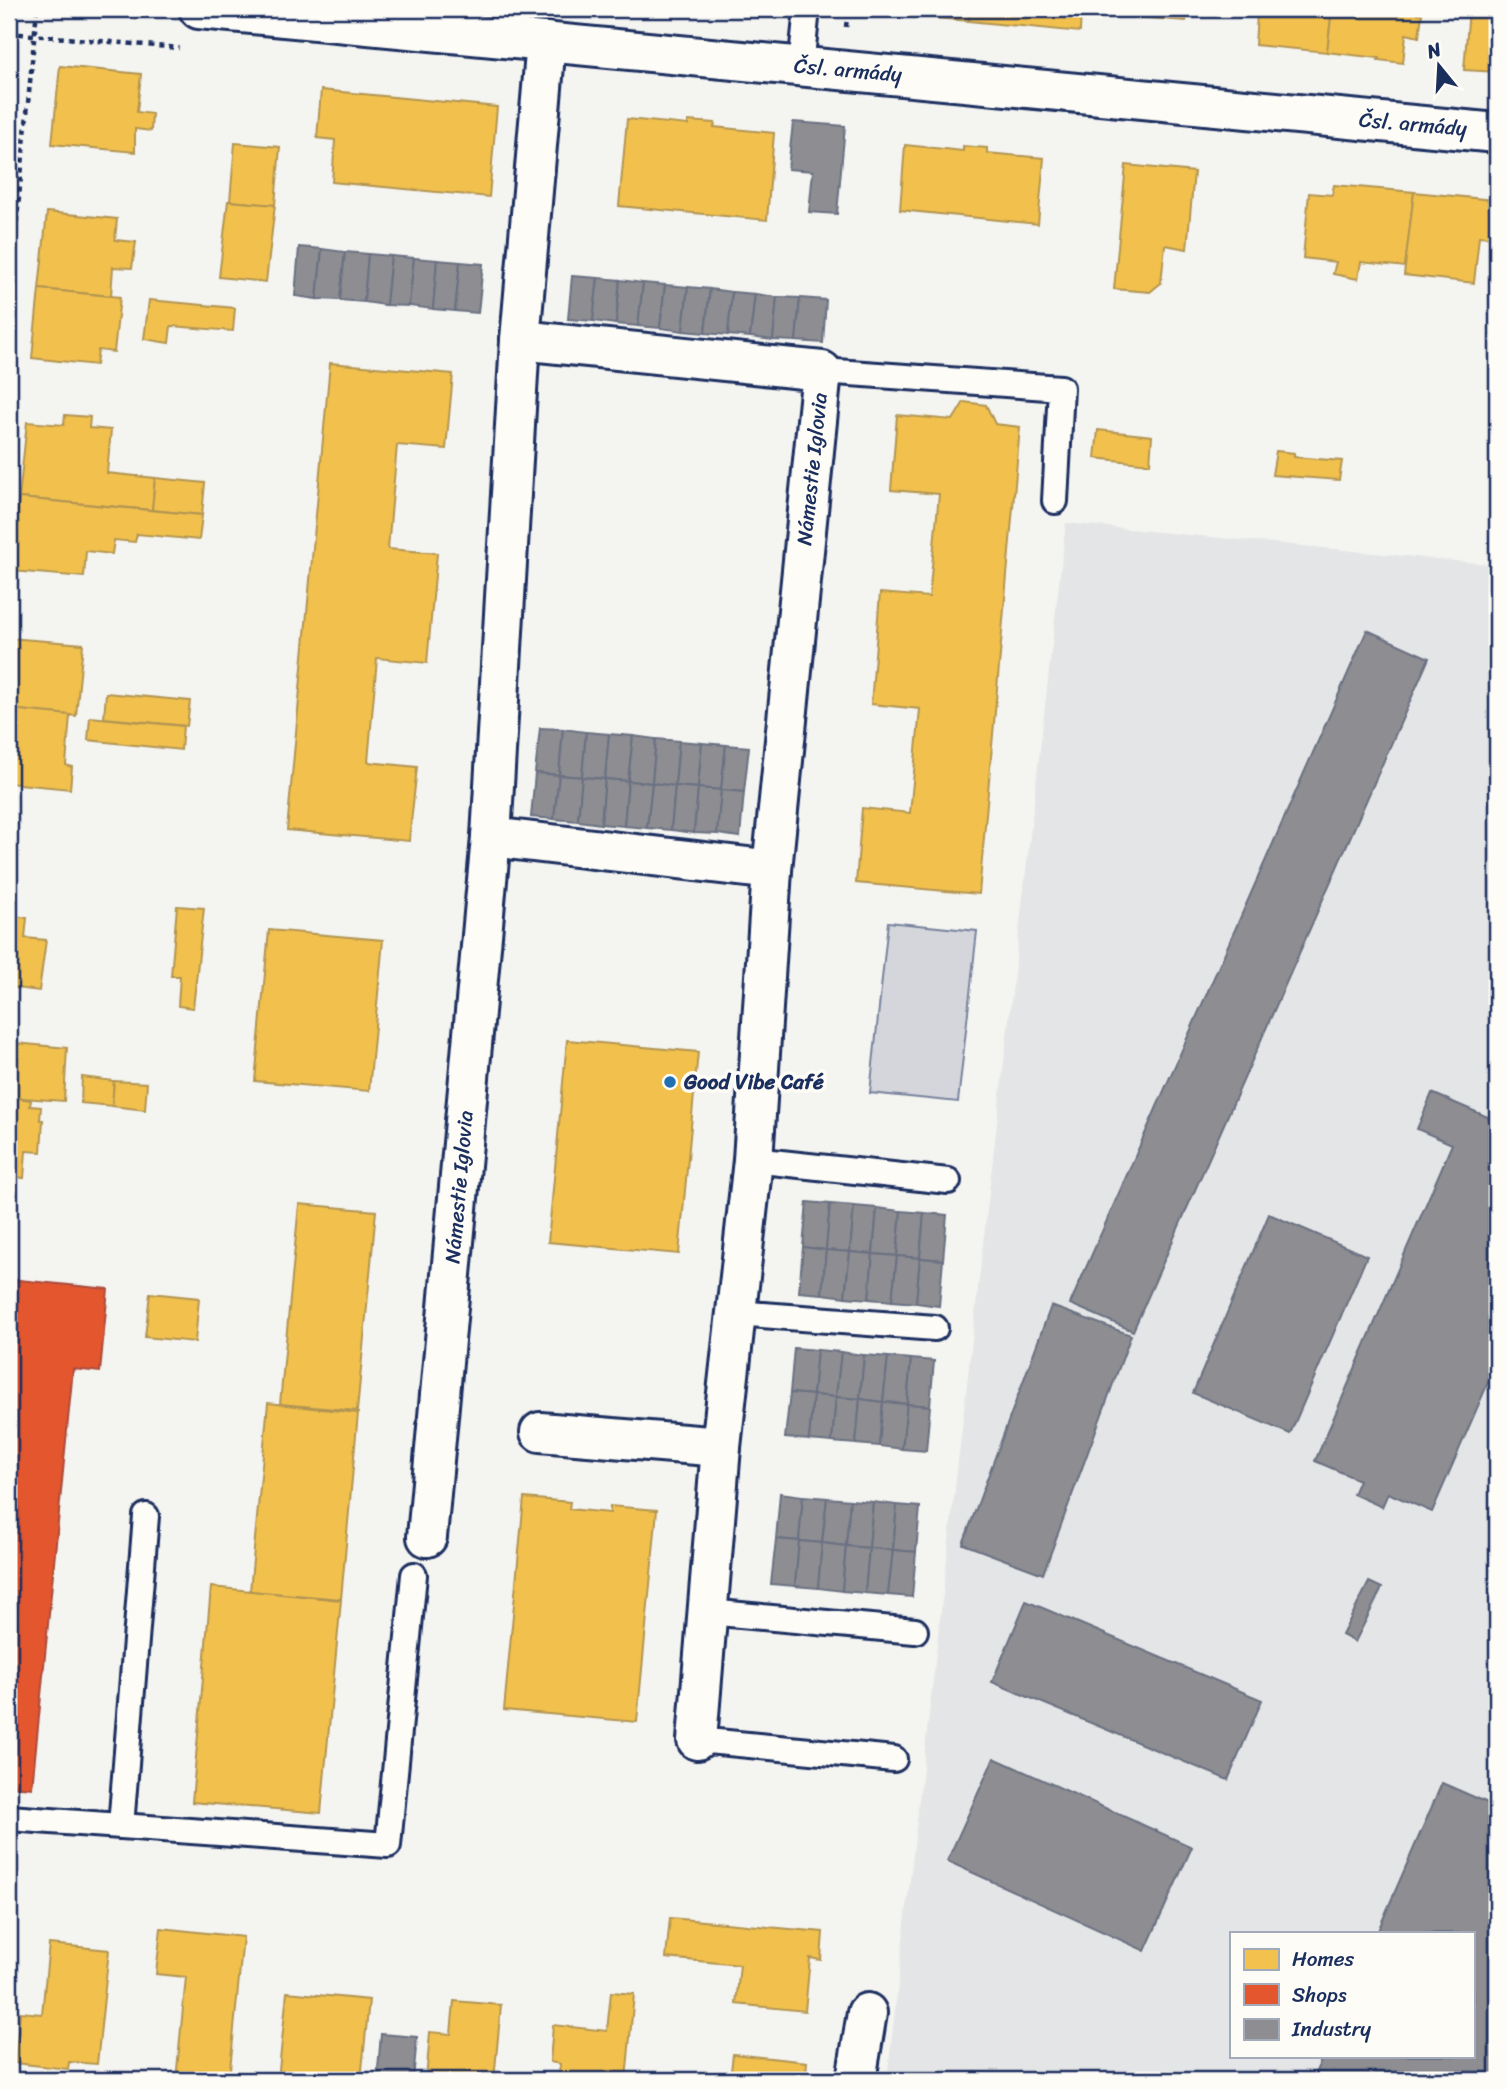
<svg xmlns="http://www.w3.org/2000/svg" width="1506" height="2089" font-family="Sriracha,sans-serif">
<rect width="100%" height="100%" fill="#f4f4f1"/>
<filter id="ink" filterUnits="userSpaceOnUse"><feTurbulence type="fractalNoise" baseFrequency=".0143" numOctaves="2"/><feDisplacementMap in="SourceGraphic" scale="14" xChannelSelector="R" yChannelSelector="G"/><feConvolveMatrix kernelMatrix="1 2 1 2 8 2 1 2 1" color-interpolation-filters="sRGB"/></filter>
<g filter="url(#ink)">
<!-- built -->
<path fill="#e4e5e6" fill-rule="evenodd" d="M1066,523L1497,565V2080H887ZM1231,1933H1473V2056H1231Z"/>
<!-- green -->
<polygon fill="#d4d6db" stroke="#78829c" stroke-width="2" points="888,922 977,931 958,1102 870,1093"/>
<!-- homes -->
<g fill="#f2c14e" stroke="#b29553" stroke-width="2">
<polygon points="855,9 970,9 969,21 855,11"/>
<polygon points="970,9 1081,9 1080,32 969,21"/>
<polygon points="1137,9 1187,9 1186,21 1136,17"/>
<polygon points="1246,9 1332,9 1327,52 1255,45 1257,13 1246,12"/>
<polygon points="1332,9 1408,9 1408,12 1422,14 1419,37 1406,34 1403,63 1378,60 1379,58 1327,52"/>
<polygon points="1469,9 1497,9 1497,72 1464,70"/>
<polygon points="60,66 141,74 137,112 152,114 151,131 135,129 135,152 52,144"/>
<polygon points="321,90 497,107 489,197 332,182 335,140 317,138"/>
<polygon points="627,119 688,125 688,121 715,123 714,127 774,133 767,220 619,206"/>
<polygon points="235,143 280,147 275,205 230,201"/>
<polygon points="905,145 963,151 963,146 987,148 987,153 1044,158 1038,224 900,210"/>
<polygon points="1126,165 1194,172 1187,249 1165,245 1161,283 1150,292 1114,289"/>
<polygon points="1334,185 1414,192 1405,267 1361,262 1358,279 1333,274 1336,262 1303,258 1309,193 1332,195"/>
<polygon points="1414,192 1493,200 1489,237 1479,236 1474,283 1404,275"/>
<polygon points="228,201 275,205 266,282 219,277"/>
<polygon points="47,212 117,219 115,240 136,242 132,268 113,267 111,296 39,289"/>
<polygon points="39,289 120,297 114,352 98,350 96,365 32,358"/>
<polygon points="149,300 235,308 233,331 171,326 169,343 144,339"/>
<polygon points="330,363 453,374 446,449 397,445 388,549 437,553 427,663 377,658 368,762 417,767 409,841 287,830"/>
<polygon points="964,402 986,405 995,424 1020,427 979,894 856,883 862,808 910,813 920,709 871,704 880,593 929,597 939,494 891,490 897,415 953,420"/>
<polygon points="65,415 90,417 89,428 111,430 107,473 155,478 152,510 19,498 27,422 64,425"/>
<polygon points="1098,430 1152,436 1150,464 1095,458"/>
<polygon points="1276,451 1294,453 1294,457 1342,461 1339,480 1272,475"/>
<polygon points="155,478 205,483 202,515 152,510"/>
<polygon points="19,498 202,515 199,540 137,534 135,542 114,540 112,554 86,551 84,577 12,571"/>
<polygon points="9,638 83,644 76,716 9,709"/>
<polygon points="106,693 190,701 187,726 104,718"/>
<polygon points="9,709 70,715 66,765 72,767 70,789 9,783"/>
<polygon points="90,717 183,726 181,750 88,740"/>
<polygon points="177,906 204,908 193,1008 178,1006 180,976 171,976"/>
<polygon points="9,915 27,918 25,938 46,940 39,991 9,987"/>
<polygon points="269,930 383,940 369,1091 255,1081"/>
<polygon points="567,1040 698,1052 679,1254 548,1242"/>
<polygon points="15,1043 67,1048 64,1101 9,1097 9,1052 14,1053"/>
<polygon points="82,1077 114,1081 112,1106 81,1103"/>
<polygon points="114,1081 147,1083 145,1110 112,1106"/>
<polygon points="9,1097 31,1100 30,1106 41,1107 40,1120 43,1120 41,1152 26,1151 24,1178 9,1176"/>
<polygon points="299,1204 376,1211 357,1411 280,1404"/>
<polygon points="150,1293 199,1298 195,1342 145,1337"/>
<polygon points="268,1403 358,1413 341,1599 250,1591"/>
<polygon points="524,1498 570,1502 569,1509 610,1513 610,1506 657,1510 637,1722 504,1710"/>
<polygon points="211,1587 341,1600 321,1813 192,1802"/>
<polygon points="670,1918 823,1932 821,1960 810,1958 805,2011 736,2004 740,1965 666,1958"/>
<polygon points="161,1928 243,1937 229,2080 176,2080 186,1977 156,1974"/>
<polygon points="49,1944 109,1950 97,2064 69,2062 68,2069 15,2063 20,2012 42,2014"/>
<polygon points="287,1992 369,2000 361,2080 278,2080"/>
<polygon points="611,1992 634,1994 626,2080 558,2080 560,2064 550,2062 553,2025 607,2031"/>
<polygon points="454,2001 501,2005 494,2080 426,2080 430,2032 451,2034"/>
<polygon points="733,2054 807,2062 806,2073 812,2073 812,2080 730,2080"/>
</g>
<!-- shops -->
<polygon fill="#e4572e" stroke="#a84b3c" stroke-width="2" points="9,1279 108,1289 100,1372 73,1369 32,1788 9,1786"/>
<!-- industry -->
<g fill="#8d8d92" stroke="#6b7182" stroke-width="2">
<polygon points="793,122 845,126 837,214 809,212 813,171 788,169"/>
<polygon points="299,247 322,249 317,299 295,296"/>
<polygon points="322,249 345,252 340,300 317,299"/>
<polygon points="345,252 368,254 364,302 340,300"/>
<polygon points="368,254 391,256 386,305 364,302"/>
<polygon points="391,256 414,258 409,306 386,305"/>
<polygon points="414,258 437,260 433,309 409,306"/>
<polygon points="437,260 460,262 455,311 433,309"/>
<polygon points="460,262 483,264 478,313 455,311"/>
<polygon points="572,276 598,278 593,321 568,319"/>
<polygon points="598,278 620,280 616,324 593,321"/>
<polygon points="620,280 643,283 638,326 616,324"/>
<polygon points="643,283 665,285 660,328 638,326"/>
<polygon points="665,285 688,287 683,331 660,328"/>
<polygon points="688,287 710,289 705,333 683,331"/>
<polygon points="710,289 732,292 728,335 705,333"/>
<polygon points="732,292 755,294 750,337 728,335"/>
<polygon points="755,294 777,297 773,340 750,337"/>
<polygon points="777,297 800,298 796,341 773,340"/>
<polygon points="800,298 826,300 823,343 796,341"/>
<polygon points="1367,630 1429,658 1133,1331 1070,1304"/>
<polygon points="540,728 563,729 559,775 535,773"/>
<polygon points="563,729 586,732 582,777 559,775"/>
<polygon points="586,732 609,734 605,779 582,777"/>
<polygon points="609,734 633,736 628,781 605,779"/>
<polygon points="633,736 656,739 652,783 628,781"/>
<polygon points="656,739 679,741 675,786 652,783"/>
<polygon points="679,741 702,743 698,788 675,786"/>
<polygon points="702,743 726,745 721,790 698,788"/>
<polygon points="726,745 749,747 744,792 721,790"/>
<polygon points="535,773 559,775 554,819 531,817"/>
<polygon points="559,775 582,777 578,821 554,819"/>
<polygon points="582,777 605,779 601,824 578,821"/>
<polygon points="605,779 628,781 624,826 601,824"/>
<polygon points="628,781 652,783 647,828 624,826"/>
<polygon points="652,783 675,786 671,830 647,828"/>
<polygon points="675,786 698,788 694,833 671,830"/>
<polygon points="698,788 721,790 717,834 694,833"/>
<polygon points="721,790 744,792 740,837 717,834"/>
<polygon points="1432,1093 1497,1121 1497,1362 1432,1512 1388,1493 1382,1507 1353,1494 1359,1480 1315,1461 1452,1144 1417,1129"/>
<polygon points="807,1202 830,1204 826,1250 803,1247"/>
<polygon points="830,1204 854,1206 850,1252 826,1250"/>
<polygon points="854,1206 877,1208 873,1254 850,1252"/>
<polygon points="877,1208 901,1211 897,1256 873,1254"/>
<polygon points="901,1211 924,1213 920,1258 897,1256"/>
<polygon points="924,1213 947,1215 943,1260 920,1258"/>
<polygon points="1269,1214 1367,1256 1290,1434 1193,1393"/>
<polygon points="803,1247 826,1250 822,1294 799,1292"/>
<polygon points="826,1250 850,1252 845,1297 822,1294"/>
<polygon points="850,1252 873,1254 869,1299 845,1297"/>
<polygon points="873,1254 897,1256 892,1301 869,1299"/>
<polygon points="897,1256 920,1258 916,1303 892,1301"/>
<polygon points="920,1258 943,1260 939,1306 916,1303"/>
<polygon points="1051,1306 1131,1335 1043,1574 963,1544"/>
<polygon points="794,1348 817,1350 813,1395 790,1393"/>
<polygon points="817,1350 841,1352 836,1397 813,1395"/>
<polygon points="841,1352 864,1355 860,1399 836,1397"/>
<polygon points="864,1355 888,1357 883,1402 860,1399"/>
<polygon points="888,1357 911,1359 907,1404 883,1402"/>
<polygon points="911,1359 934,1361 930,1406 907,1404"/>
<polygon points="790,1393 813,1395 809,1440 785,1438"/>
<polygon points="813,1395 836,1397 832,1442 809,1440"/>
<polygon points="836,1397 860,1399 856,1444 832,1442"/>
<polygon points="860,1399 883,1402 879,1446 856,1444"/>
<polygon points="883,1402 907,1404 902,1449 879,1446"/>
<polygon points="907,1404 930,1406 926,1451 902,1449"/>
<polygon points="780,1493 803,1496 799,1541 776,1539"/>
<polygon points="803,1496 827,1498 822,1543 799,1541"/>
<polygon points="827,1498 850,1500 846,1546 822,1543"/>
<polygon points="850,1500 873,1502 869,1548 846,1546"/>
<polygon points="873,1502 897,1505 893,1550 869,1548"/>
<polygon points="897,1505 920,1507 916,1552 893,1550"/>
<polygon points="776,1539 799,1541 795,1586 771,1584"/>
<polygon points="799,1541 822,1543 818,1588 795,1586"/>
<polygon points="822,1543 846,1546 842,1591 818,1588"/>
<polygon points="846,1546 869,1548 865,1593 842,1591"/>
<polygon points="869,1548 893,1550 888,1595 865,1593"/>
<polygon points="893,1550 916,1552 912,1597 888,1595"/>
<polygon points="1369,1582 1382,1588 1355,1642 1342,1635"/>
<polygon points="1026,1601 1262,1700 1228,1780 992,1682"/>
<polygon points="994,1758 1192,1847 1145,1951 947,1861"/>
<polygon points="1442,1783 1497,1807 1497,2080 1312,2080 1323,2056 1473,2056 1473,1933 1377,1933"/>
<polygon points="381,2034 417,2037 413,2080 377,2080"/>
</g>
<g fill="none" stroke-linecap="round" stroke-linejoin="round">
<defs>
<g id="lane">
<polyline points="507,38 510,9"/>
<polyline points="801,66 807,9"/>
<polyline points="822,371 1061,388 1055,501"/>
<polyline points="753,1160 948,1181"/>
<polyline points="736,1313 935,1328"/>
<polyline points="708,1612 915,1631"/>
<polyline points="697,1740 894,1759"/>
<polyline points="9,1818 388,1845 414,1575"/>
<polyline points="121,1826 146,1516"/>
</g>
<g id="street">
<polyline points="199,9 1497,133"/>
<polyline points="520,340 822,371 772,870 753,1160 721,1447 540,1432"/>
<polyline points="491,837 772,870"/>
<polyline points="427,1537 491,837 520,340 546,42"/>
<polyline points="697,1740 721,1447"/>
<polyline points="856,2080 867,2013"/>
</g>
</defs>
<!-- lane casing -->
<use href="#lane" stroke="#1b2f5e" stroke-width="30"/>
<!-- street casing -->
<use href="#street" stroke="#1b2f5e" stroke-width="44"/>
<!-- path -->
<g stroke="#1b2f5e" stroke-width="4.5" stroke-dasharray="5 5" stroke-linecap="butt">
<polyline points="846,27 848,9"/>
<polyline points="9,33 179,48"/>
<polyline points="9,302 37,9"/>
</g>
<!-- lane -->
<use href="#lane" stroke="#fdfcf7" stroke-width="24"/>
<!-- street -->
<use href="#street" stroke="#fdfcf7" stroke-width="38"/>
</g>
</g>
<!-- markers -->
<circle fill="#1f6fb2" stroke="#fdfcf7" stroke-width="2.5" cx="670" cy="1082" r="7"/>
<g text-anchor="middle" stroke-width="7" stroke-linejoin="round" paint-order="stroke">
<!-- street labels -->
<g font-size="21" fill="#1b2f5e" stroke="#fdfcf7">
<text transform="translate(848 70) rotate(5)" y="7">Čsl. armády</text>
<text transform="translate(1413 124) rotate(5)" y="7">Čsl. armády</text>
<text transform="translate(812 469) rotate(-84)" y="7">Námestie Iglovia</text>
<text transform="translate(459 1187) rotate(-85)" y="7">Námestie Iglovia</text>
</g>
<!-- poi labels -->
<g font-size="21" font-weight="bold" fill="#1b2f5e" stroke="#fdfcf7" text-anchor="start">
<text x="684" y="1089">Good Vibe Café</text>
</g>
</g>
<!-- margin -->
<rect width="1506" height="2089" fill="none" stroke="#fdfcf7" stroke-width="35"/>
<rect x="18" y="18" width="1471" height="2054" fill="none" stroke="#1b2f5e" stroke-width="2.5" filter="url(#ink)"/>
<!-- legend -->
<rect x="1230" y="1932" width="245" height="126" fill="#fdfcf7" stroke="#a3aaba" stroke-width="2"/>
<rect x="1244" y="1949" width="35" height="21" fill="#f2c14e" stroke="#a3aaba" stroke-width="2"/>
<text x="1292" y="1966" font-size="21" fill="#1b2f5e">Homes</text>
<rect x="1244" y="1984" width="35" height="21" fill="#e4572e" stroke="#a3aaba" stroke-width="2"/>
<text x="1292" y="2002" font-size="21" fill="#1b2f5e">Shops</text>
<rect x="1244" y="2019" width="35" height="21" fill="#8d8d92" stroke="#a3aaba" stroke-width="2"/>
<text x="1292" y="2036" font-size="21" fill="#1b2f5e">Industry</text>
<!-- north arrow -->
<g transform="translate(1439 66) rotate(342)" stroke="#fdfcf7" stroke-width="5" paint-order="stroke">
<path d="M0-5L12 26L0 18L-12 26Z" fill="#1b2f5e"/>
<text y="-10" font-size="19" font-weight="bold" text-anchor="middle" fill="#1b2f5e">N</text>
</g>
</svg>
